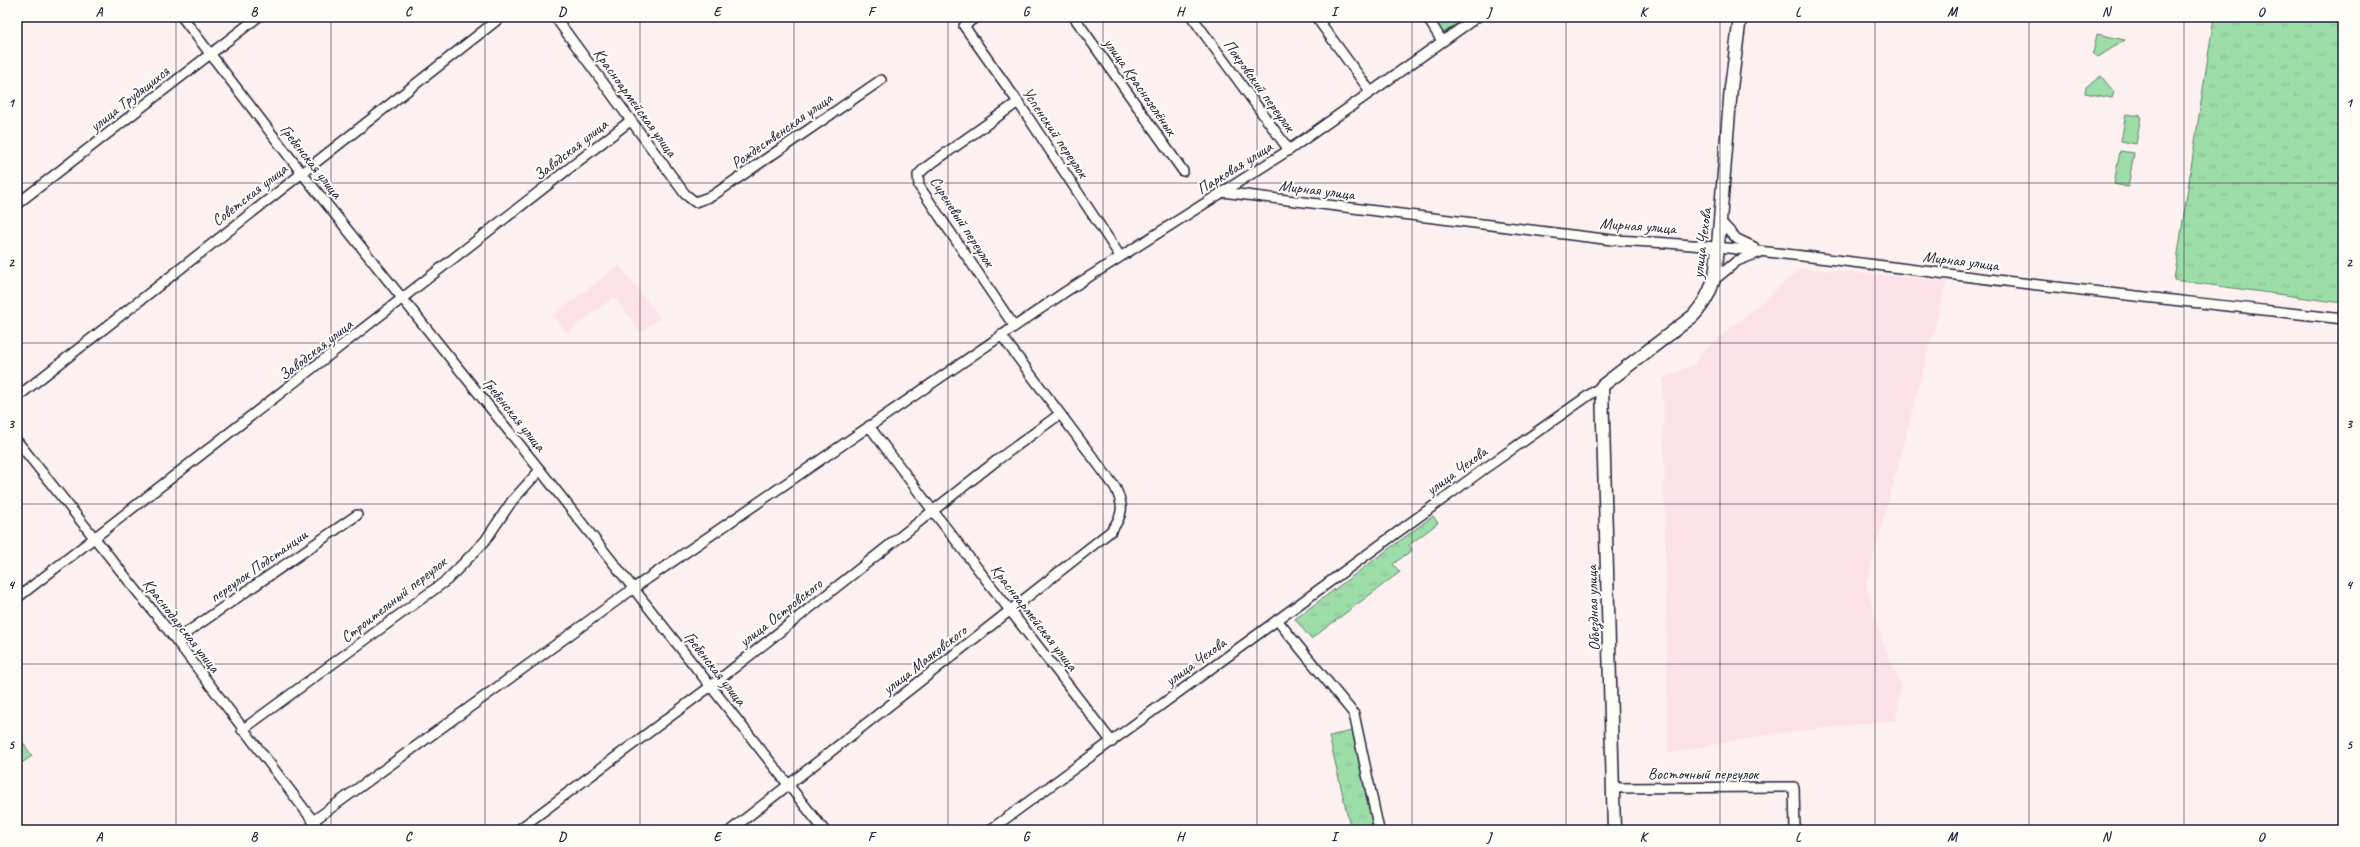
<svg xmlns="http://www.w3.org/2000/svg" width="2360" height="847" font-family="Caveat,sans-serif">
<defs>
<pattern id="grass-tufts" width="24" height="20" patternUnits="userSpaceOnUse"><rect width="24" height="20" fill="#9ddda7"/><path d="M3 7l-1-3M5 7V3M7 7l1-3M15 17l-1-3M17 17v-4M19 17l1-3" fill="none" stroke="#87bd91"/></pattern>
</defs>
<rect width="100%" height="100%" fill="#fdf0f0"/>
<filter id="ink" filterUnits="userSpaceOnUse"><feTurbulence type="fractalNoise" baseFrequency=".025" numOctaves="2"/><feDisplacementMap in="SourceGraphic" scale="8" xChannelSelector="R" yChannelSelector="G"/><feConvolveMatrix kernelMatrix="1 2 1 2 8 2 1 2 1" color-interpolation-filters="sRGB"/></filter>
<g filter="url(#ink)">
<!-- built -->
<g fill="#fce2e8">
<polygon points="619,265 660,318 641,332 614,297 567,333 554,315"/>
<polygon points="1802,268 1947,281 1866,585 1882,641 1901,684 1896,720 1772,734 1668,753 1663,379 1696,363 1701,353"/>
</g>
<!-- grass -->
<g fill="url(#grass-tufts)" stroke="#608071">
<polygon points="1430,17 1466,17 1442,34"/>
<polygon points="2214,17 2343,17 2343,303 2174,280"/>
<polygon points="1433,516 1438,523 1409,545 1412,550 1393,564 1400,572 1311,639 1295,619"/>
<polygon points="1352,731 1374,830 1351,830 1329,736"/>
</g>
<!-- green -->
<g fill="#9ddda7" stroke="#608071">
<polygon points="2097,34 2125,40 2098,57 2093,53"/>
<polygon points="2101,76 2114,92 2112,98 2085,93 2086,87"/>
<polygon points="2126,114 2141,116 2136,144 2121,141"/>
<polygon points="2120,151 2134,153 2128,187 2114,184"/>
<polygon points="22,741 32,756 17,766 17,744"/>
</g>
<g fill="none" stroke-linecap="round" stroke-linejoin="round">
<defs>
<g id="minor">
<polyline points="182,17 301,172 540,470 824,830"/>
<polyline points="555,17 685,194 695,202 712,196 881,80"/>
<polyline points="976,17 964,26 1018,102 1120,256"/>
<polyline points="1074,17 1183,171"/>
<polyline points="1192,17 1289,150"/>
<polyline points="1316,17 1370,91"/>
<polyline points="1427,17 1442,41"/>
<path d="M1222,192L1612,240C1736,245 1857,263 1980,278C2101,293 2222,305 2343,319"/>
<polyline points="17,204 258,17"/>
<polyline points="1720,221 1737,239 1754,247"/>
<polyline points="1714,280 1737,261 1758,253"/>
<polyline points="1014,326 919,186 918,175 925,168 1018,102"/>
<polyline points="17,397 501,17"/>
<polyline points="869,426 933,511 1112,742"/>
<polyline points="17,441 176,640 320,830"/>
<polyline points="17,598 630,121"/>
<polyline points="1277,620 1354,714 1379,830"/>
<polyline points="176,640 357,515"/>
<polyline points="242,730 447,580 485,541 512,501 540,470"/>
<polyline points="1613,788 1794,787 1795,830"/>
<polyline points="313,821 634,588 1065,292 1289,150 1477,17"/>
<polyline points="518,830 711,686 996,461 1060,414"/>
<path d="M731,830L1111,531C1124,514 1124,506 1115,487L1001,335"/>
<polyline points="990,830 1484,469 1602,386"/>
</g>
<path id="major" d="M1614,830L1602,386L1693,316C1706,302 1713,288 1716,269L1731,88L1740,17"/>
</defs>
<!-- minor casing -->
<use href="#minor" stroke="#22223b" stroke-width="12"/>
<!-- major casing -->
<use href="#major" stroke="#22223b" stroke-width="15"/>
<!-- minor -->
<use href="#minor" stroke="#fdfcf7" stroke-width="9"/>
<!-- major -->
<use href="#major" stroke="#fdfcf7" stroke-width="12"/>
</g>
</g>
<!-- grid -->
<path fill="none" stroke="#22223b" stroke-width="1" stroke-opacity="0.55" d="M176,17V830M331,17V830M485,17V830M640,17V830M794,17V830M948,17V830M1103,17V830M1257,17V830M1412,17V830M1566,17V830M1720,17V830M1875,17V830M2029,17V830M2184,17V830M17,183H2343M17,343H2343M17,504H2343M17,664H2343"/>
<g text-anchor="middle" stroke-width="4" stroke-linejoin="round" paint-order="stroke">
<!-- street labels -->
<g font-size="16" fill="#22223b" stroke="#fdfcf7">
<text transform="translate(1260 85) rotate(54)" y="6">Покровский переулок</text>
<text transform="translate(1141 86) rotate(55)" y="6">улица Краснозелёных</text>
<text transform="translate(129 98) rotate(-38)" y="6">улица Трудящихся</text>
<text transform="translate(636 102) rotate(54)" y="6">Красноармейская улица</text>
<text transform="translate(781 130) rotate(-35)" y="6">Рождественская улица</text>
<text transform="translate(1056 132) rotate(56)" y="6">Успенский переулок</text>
<text transform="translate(570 149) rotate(-38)" y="6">Заводская улица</text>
<text transform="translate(312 161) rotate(52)" y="6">Гребенская улица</text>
<text transform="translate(1234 167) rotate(-32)" y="6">Парковая улица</text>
<text transform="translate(1317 189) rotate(7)" y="6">Мирная улица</text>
<text transform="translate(249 194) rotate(-38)" y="6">Советская улица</text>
<text transform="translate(963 221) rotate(57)" y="6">Сиреневый переулок</text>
<text transform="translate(1638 225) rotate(4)" y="6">Мирная улица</text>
<text transform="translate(1701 243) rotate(-83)" y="6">улица Чехова</text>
<text transform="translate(1961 260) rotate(7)" y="6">Мирная улица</text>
<text transform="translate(315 349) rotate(-38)" y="6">Заводская улица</text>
<text transform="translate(515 414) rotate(51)" y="6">Гребенская улица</text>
<text transform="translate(1456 470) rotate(-36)" y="6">улица Чехова</text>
<text transform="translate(258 565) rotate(-35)" y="6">переулок Подстанции</text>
<text transform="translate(393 599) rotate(-38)" y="6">Строительный переулок</text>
<text transform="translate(1592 608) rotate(-92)" y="6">Объездная улица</text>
<text transform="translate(780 612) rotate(-38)" y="6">улица Островского</text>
<text transform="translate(1035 617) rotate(52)" y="6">Красноармейская улица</text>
<text transform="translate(182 625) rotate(52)" y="6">Краснодарская улица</text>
<text transform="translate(924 659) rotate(-38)" y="6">улица Маяковского</text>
<text transform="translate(1195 661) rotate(-36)" y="6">улица Чехова</text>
<text transform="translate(716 668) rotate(52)" y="6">Гребенская улица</text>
<text x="1703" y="779">Восточный переулок</text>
</g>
</g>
<!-- margin -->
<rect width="2360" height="847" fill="none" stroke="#fdfcf7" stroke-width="44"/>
<rect x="22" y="22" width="2316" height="803" fill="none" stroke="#22223b" stroke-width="1.5"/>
<g font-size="13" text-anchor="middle" font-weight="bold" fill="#22223b">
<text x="99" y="16">A</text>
<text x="254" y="16">B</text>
<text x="408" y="16">C</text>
<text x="562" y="16">D</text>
<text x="717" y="16">E</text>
<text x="871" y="16">F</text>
<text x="1026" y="16">G</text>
<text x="1180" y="16">H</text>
<text x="1334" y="16">I</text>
<text x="1489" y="16">J</text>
<text x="1643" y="16">K</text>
<text x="1798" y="16">L</text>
<text x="1952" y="16">M</text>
<text x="2106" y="16">N</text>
<text x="2261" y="16">O</text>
<text x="11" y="107">1</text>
<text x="2349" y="107">1</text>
<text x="11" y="267">2</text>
<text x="2349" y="267">2</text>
<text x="11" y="428">3</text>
<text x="2349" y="428">3</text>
<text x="11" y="589">4</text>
<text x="2349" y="589">4</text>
<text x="11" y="749">5</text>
<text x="2349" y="749">5</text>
<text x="99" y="841">A</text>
<text x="254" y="841">B</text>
<text x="408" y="841">C</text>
<text x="562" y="841">D</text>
<text x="717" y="841">E</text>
<text x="871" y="841">F</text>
<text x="1026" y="841">G</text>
<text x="1180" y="841">H</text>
<text x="1334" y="841">I</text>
<text x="1489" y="841">J</text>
<text x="1643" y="841">K</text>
<text x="1798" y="841">L</text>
<text x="1952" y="841">M</text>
<text x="2106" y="841">N</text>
<text x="2261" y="841">O</text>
</g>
</svg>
